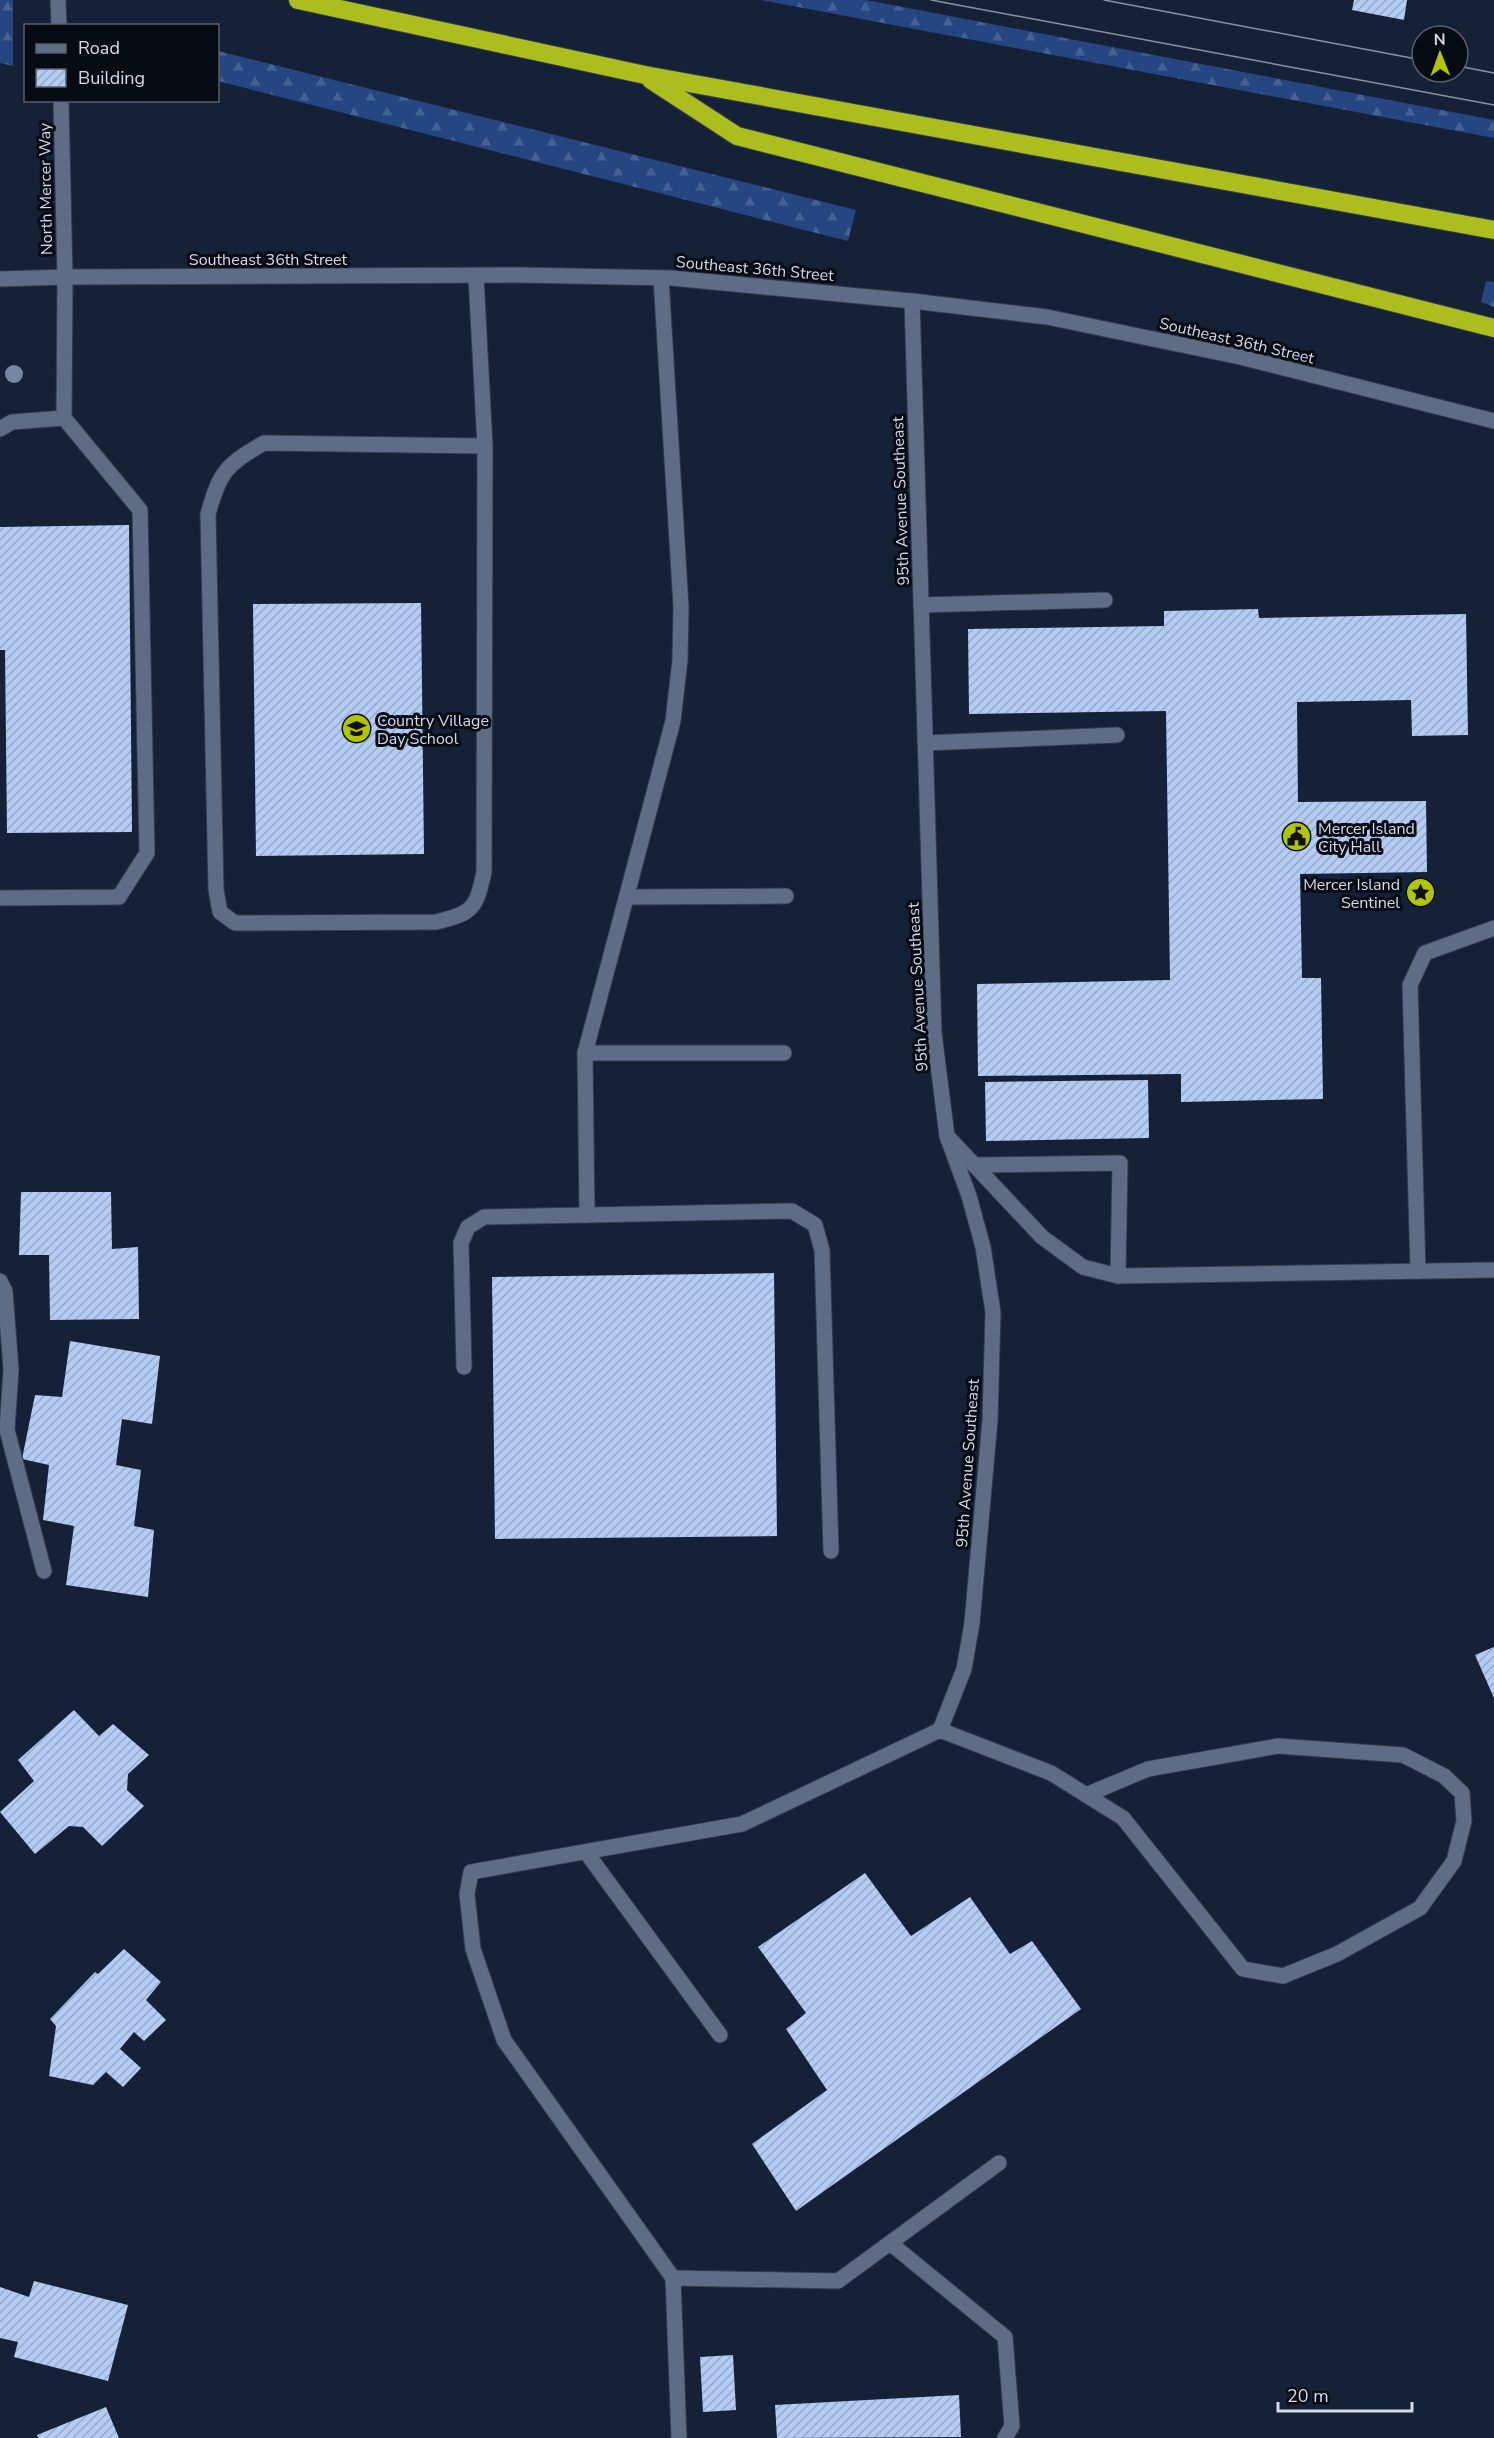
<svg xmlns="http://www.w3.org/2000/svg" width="1494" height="2438" font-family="'Nunito Sans',sans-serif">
<defs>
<pattern id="forest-firs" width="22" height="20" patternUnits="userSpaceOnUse" patternTransform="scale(1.5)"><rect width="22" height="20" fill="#264681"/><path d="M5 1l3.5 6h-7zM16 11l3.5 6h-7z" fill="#456093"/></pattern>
<pattern id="building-hatch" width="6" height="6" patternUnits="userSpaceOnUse" patternTransform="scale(1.5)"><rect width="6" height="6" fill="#b4cbf4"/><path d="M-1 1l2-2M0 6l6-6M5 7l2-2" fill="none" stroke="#97a9c8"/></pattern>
</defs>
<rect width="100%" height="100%" fill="#152136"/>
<!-- forest -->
<g fill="url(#forest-firs)">
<polygon points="0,0 13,0 13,66 0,63"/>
<polygon points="761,0 866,0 1494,120 1494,138"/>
<polygon points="218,51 856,210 848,241 218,81"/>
<polygon points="1486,281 1494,282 1494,307 1481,302"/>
</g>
<!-- building -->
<g fill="url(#building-hatch)">
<polygon points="1354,0 1407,0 1404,20 1352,10"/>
<polygon points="129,525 132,832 7,833 5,650 0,650 0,527"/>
<polygon points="421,603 424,854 256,856 253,604"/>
<polygon points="1258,609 1259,618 1466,614 1468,735 1412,736 1411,700 1297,702 1298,802 1426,801 1427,872 1300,874 1302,978 1321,978 1323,1099 1181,1102 1181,1074 978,1076 977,984 1170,980 1166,711 969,714 968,629 1164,626 1164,611"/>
<polygon points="1148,1080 1149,1138 986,1141 985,1082"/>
<polygon points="21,1192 111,1192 112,1249 138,1247 139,1319 50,1320 49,1255 19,1255"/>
<polygon points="774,1273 777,1536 495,1539 492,1277"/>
<polygon points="70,1341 160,1356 152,1424 122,1419 116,1465 141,1470 134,1526 154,1530 148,1597 66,1585 74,1526 43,1520 49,1465 22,1459 35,1395 62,1397"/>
<polygon points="1494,1647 1494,1698 1475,1655"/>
<polygon points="74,1710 99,1736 113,1724 149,1755 128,1774 127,1790 144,1806 102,1846 83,1827 69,1826 35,1854 0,1812 34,1781 18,1760"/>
<polygon points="865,1873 911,1936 970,1897 1010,1954 1032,1941 1081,2009 796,2211 752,2144 827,2090 786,2029 806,2013 758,1947"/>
<polygon points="124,1949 161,1982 146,2000 166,2020 144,2041 134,2032 120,2049 141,2068 123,2087 106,2072 93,2085 49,2076 56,2026 50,2019 95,1972 98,1974"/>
<polygon points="34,2281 128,2305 108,2381 14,2357 18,2342 0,2338 0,2287 29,2297"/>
<polygon points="733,2355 736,2410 703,2412 700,2357"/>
<polygon points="959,2395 961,2437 777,2438 775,2405"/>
<polygon points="106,2407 119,2438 38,2438 37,2435"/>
</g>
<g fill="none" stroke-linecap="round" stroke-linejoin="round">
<defs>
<g id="service">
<path d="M476,277L485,446L484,872C476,909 473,913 436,922L235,923L220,912L216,890L208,514C220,471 226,465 264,443L485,446"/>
<polyline points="0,429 12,422 64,418 65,277"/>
<polyline points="921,605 1105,600"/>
<polyline points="925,743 1117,735"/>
<polyline points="628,897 786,896"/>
<polyline points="0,898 119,897 147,853 140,510 64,418"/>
<polyline points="585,1053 784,1053"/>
<polyline points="947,1136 1042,1237 1083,1267 1118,1276 1494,1270"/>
<polyline points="974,1165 1120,1163 1118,1276"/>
<polyline points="587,1215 792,1211 815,1225 822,1250 831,1551"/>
<polyline points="1418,1271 1410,985 1425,953 1494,928"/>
<polyline points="0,1281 5,1291 11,1369 7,1430 44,1571"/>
<polyline points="464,1367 461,1243 468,1227 484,1217 587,1215 585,1053 673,721 680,660 681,607 661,278"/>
<polyline points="940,1730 964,1669 972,1623"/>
<polyline points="586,1852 720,2035"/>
<polyline points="890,2243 1005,2337 1012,2426 1005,2438"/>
<polyline points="673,2278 838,2281 999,2163"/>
<polyline points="679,2438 673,2278 504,2040 473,1949 467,1894 471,1872 742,1824 940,1730 1051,1773 1123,1818 1243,1969 1283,1976 1337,1954 1420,1908 1454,1861 1464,1821 1462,1793 1444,1776 1403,1755 1278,1746 1148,1769 1086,1795"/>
</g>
<polyline id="minor" points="912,301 934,1033 947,1136 969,1196 983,1247 993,1312 990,1420 972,1623"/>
<g id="tertiary">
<polyline points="58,0 59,26"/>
<polyline points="61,100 65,277"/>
<polyline points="0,279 65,277 521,275 671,278 912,301 1047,317 1240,357 1494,421"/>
</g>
<g id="motorway">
<polyline points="298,0 645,75 1494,230"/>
<polyline points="651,80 737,136 1494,328"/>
</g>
</defs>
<!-- service casing -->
<use href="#service" stroke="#353c4d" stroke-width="17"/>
<!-- minor casing -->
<use href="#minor" stroke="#353c4d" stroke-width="17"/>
<!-- tertiary casing -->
<use href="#tertiary" stroke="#353c4d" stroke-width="17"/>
<!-- motorway casing -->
<use href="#motorway" stroke="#353c4d" stroke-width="20"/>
<!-- service -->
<use href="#service" stroke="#5e6c85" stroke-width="15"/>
<!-- minor -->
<use href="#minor" stroke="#5e6c85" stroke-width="15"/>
<!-- tertiary -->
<use href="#tertiary" stroke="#5e6c85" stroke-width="15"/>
<!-- motorway -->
<use href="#motorway" stroke="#abbe1d" stroke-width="18"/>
<!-- tram -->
<g stroke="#8993a3" stroke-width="1.5">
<polyline points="931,0 1494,105"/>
<polyline points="1104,0 1422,60"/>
<polyline points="1458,66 1494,73"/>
</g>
</g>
<!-- trees -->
<circle fill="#7686a3" cx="14" cy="374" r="9"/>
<!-- icons -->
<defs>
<symbol id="school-disc" viewBox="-11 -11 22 22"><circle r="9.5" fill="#b1c500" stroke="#060b14"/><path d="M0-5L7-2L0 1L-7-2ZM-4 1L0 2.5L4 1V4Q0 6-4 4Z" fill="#111"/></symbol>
<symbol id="civic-disc" viewBox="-11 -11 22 22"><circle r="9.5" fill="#b1c500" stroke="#060b14"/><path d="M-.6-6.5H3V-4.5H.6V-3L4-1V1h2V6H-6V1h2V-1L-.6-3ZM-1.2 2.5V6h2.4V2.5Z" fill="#111"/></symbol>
<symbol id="sight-disc" viewBox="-11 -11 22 22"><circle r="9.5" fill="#b1c500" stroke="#060b14"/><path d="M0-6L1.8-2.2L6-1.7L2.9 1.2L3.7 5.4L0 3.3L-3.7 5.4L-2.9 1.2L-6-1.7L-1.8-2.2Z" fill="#111"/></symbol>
</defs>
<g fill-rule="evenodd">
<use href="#school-disc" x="340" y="712" width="33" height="33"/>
<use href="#civic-disc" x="1280" y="820" width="33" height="33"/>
<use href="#sight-disc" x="1404" y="876" width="33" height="33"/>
</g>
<g text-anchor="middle" stroke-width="6" stroke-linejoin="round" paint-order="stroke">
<!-- street labels -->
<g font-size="16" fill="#d4dcea" stroke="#060b14">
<text transform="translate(45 189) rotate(-91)" y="6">North Mercer Way</text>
<text x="268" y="265">Southeast 36th Street</text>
<text transform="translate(755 268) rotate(5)" y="6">Southeast 36th Street</text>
<text transform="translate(1237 340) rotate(13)" y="6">Southeast 36th Street</text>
<text transform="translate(900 501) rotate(-92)" y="6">95th Avenue Southeast</text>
<text transform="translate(917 987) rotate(-93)" y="6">95th Avenue Southeast</text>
<text transform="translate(967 1463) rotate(-86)" y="6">95th Avenue Southeast</text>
</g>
<!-- poi labels -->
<g font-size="16" fill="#d4dcea" stroke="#060b14" text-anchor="start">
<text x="377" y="726">Country Village<tspan x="377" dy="18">Day School</tspan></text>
<text x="1318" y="834">Mercer Island<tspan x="1318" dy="18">City Hall</tspan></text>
<text x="1400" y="890" text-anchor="end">Mercer Island<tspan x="1400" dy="18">Sentinel</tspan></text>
</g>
</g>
<!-- legend -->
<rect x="24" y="24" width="195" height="78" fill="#060b14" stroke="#585f6a" stroke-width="1.5"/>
<rect x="36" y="44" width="30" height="9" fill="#5e6c85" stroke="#585f6a" stroke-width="1.5"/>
<text x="78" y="54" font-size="18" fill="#d4dcea">Road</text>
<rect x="36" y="69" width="30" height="18" fill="url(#building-hatch)" stroke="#585f6a" stroke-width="1.5"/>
<text x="78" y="84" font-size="18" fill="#d4dcea">Building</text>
<!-- north arrow -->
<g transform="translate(1440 54) rotate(359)"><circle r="28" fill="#060b14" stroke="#585f6a" stroke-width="1.5"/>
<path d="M0-4.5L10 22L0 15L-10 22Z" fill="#b1c500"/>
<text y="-9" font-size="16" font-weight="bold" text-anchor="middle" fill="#d4dcea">N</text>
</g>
<!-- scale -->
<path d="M1278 2402v9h134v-9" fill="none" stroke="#d4dcea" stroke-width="3"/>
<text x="1287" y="2402" font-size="18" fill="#d4dcea" stroke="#060b14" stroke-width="4.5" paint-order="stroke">20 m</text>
</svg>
